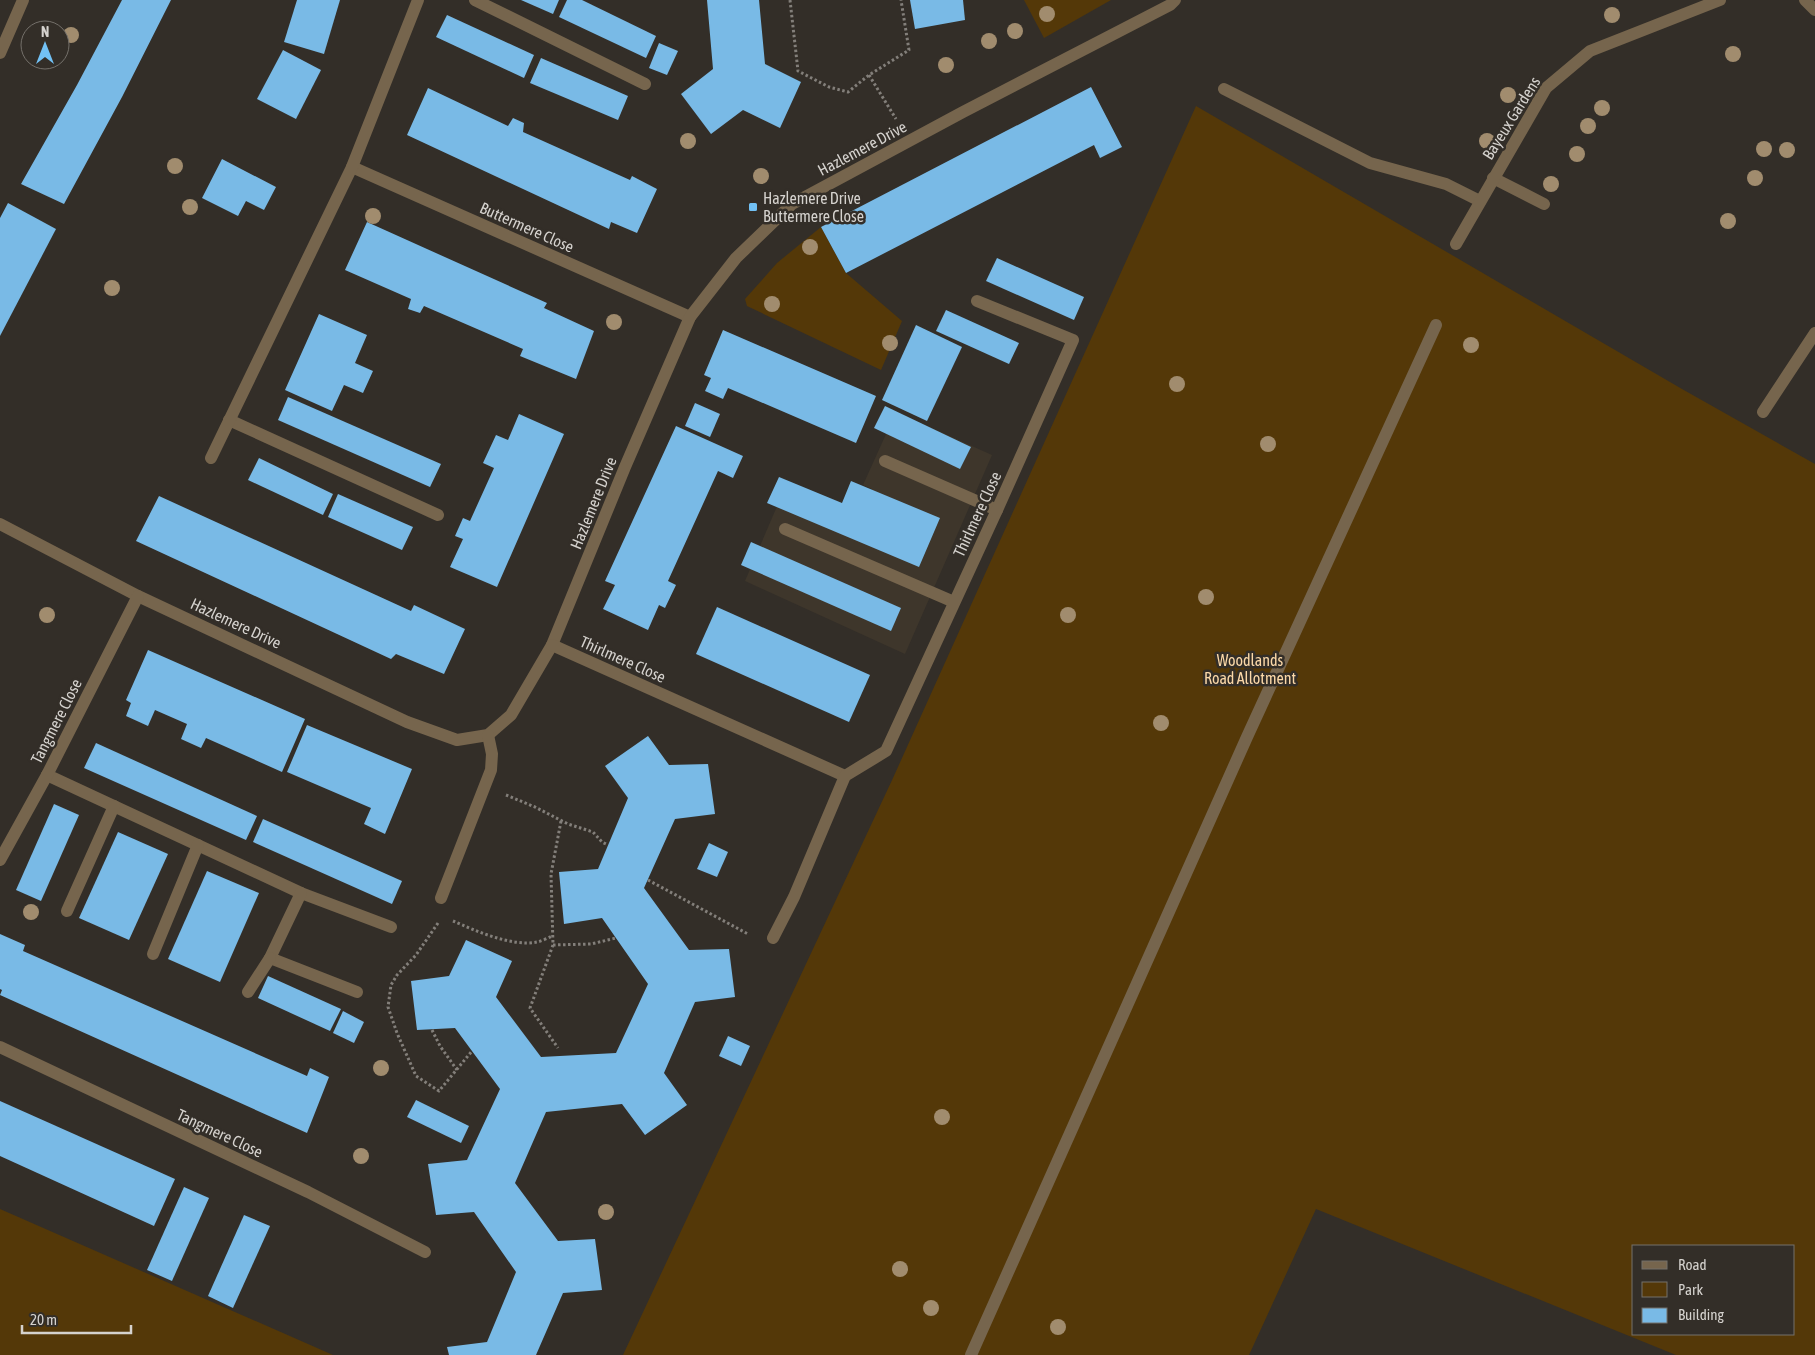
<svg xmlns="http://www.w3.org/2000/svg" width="1815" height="1355" font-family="'Asap Condensed',sans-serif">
<rect width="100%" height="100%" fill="#332e28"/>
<!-- built -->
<polygon fill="#3e362b" points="896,412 992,455 905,654 745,581 787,483 861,514 872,489 863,485"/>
<!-- green -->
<g fill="#543808" fill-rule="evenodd">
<polygon points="1024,0 1111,0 1044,38"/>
<path d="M1196,106L1682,389L1815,464V1355H1676L1316,1209L1249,1355H623L893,778ZM1634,1246H1794V1334H1634Z"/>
<polygon points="821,227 846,273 902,321 881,370 747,306 745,299 777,263"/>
<polygon points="0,1209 333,1355 0,1355"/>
</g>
<!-- building -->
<g fill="#79bae6">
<polygon points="122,0 171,0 122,97 64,204 21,184 77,85"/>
<polygon points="297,0 340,0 324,54 284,42"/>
<polygon points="521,0 559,0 553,14"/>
<polygon points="567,0 582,0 656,36 646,58 559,17"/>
<polygon points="707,0 759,0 765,64 801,82 780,128 743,110 711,134 681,94 713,69"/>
<polygon points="910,0 963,0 965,20 915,29"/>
<polygon points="447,15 534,55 524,78 436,37"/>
<polygon points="659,43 678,51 667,75 649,68"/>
<polygon points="283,50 321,70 296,119 257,99"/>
<polygon points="541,58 628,96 618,120 530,83"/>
<polygon points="1091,87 1122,147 1100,158 1094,145 846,273 821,227"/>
<polygon points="428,88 508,126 513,118 524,123 523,132 630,180 632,176 657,189 637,233 611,222 609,229 407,135"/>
<polygon points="222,159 276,187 264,210 246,201 238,216 202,198"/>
<polygon points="8,203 56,229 0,336 0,218"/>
<polygon points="367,222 547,303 544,308 594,331 576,379 520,356 523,349 424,306 420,313 408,309 411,299 345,270"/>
<polygon points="997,258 1084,297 1074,320 986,281"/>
<polygon points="946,310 1019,343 1009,364 936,331"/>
<polygon points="319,314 367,335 355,363 373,371 363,393 344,385 332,411 285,390"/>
<polygon points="916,325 962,347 927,421 882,400"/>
<polygon points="723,330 876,396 856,443 728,388 723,399 705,391 711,378 704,375"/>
<polygon points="288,397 441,464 430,487 278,420"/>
<polygon points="695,403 720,414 710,437 685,426"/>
<polygon points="885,406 971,447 960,469 874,428"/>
<polygon points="519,414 564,434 497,587 450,567 463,539 455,536 463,518 470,521 494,468 483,463 496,435 508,440"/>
<polygon points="676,426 743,456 733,478 718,471 668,581 676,585 665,608 659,605 648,630 603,609 615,585 605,581"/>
<polygon points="259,458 333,494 323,515 248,480"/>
<polygon points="779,477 842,503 851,481 940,518 919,567 767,503"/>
<polygon points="338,494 413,527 402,550 328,517"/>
<polygon points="159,496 411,611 414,605 465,629 444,674 396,654 391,659 136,541"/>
<polygon points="751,542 901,608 891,631 741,565"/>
<polygon points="717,607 870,675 849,722 696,654"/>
<polygon points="148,650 305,719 282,772 206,738 201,748 181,739 187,724 155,710 148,726 126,716 131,703 126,700"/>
<polygon points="307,725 412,769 385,834 364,824 371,808 287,772"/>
<polygon points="648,736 669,765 708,764 715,814 675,819 644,888 689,950 729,949 735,997 695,1002 664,1073 687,1105 645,1135 622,1104 546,1112 515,1183 558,1241 595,1239 602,1290 563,1293 536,1355 449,1355 447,1347 487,1342 516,1272 474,1212 436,1215 428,1164 467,1160 500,1089 455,1028 417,1030 411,981 449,976 466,940 512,961 496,997 541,1057 616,1053 648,984 602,918 564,924 559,872 598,869 628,798 605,766"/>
<polygon points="96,743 257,816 246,840 84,768"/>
<polygon points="54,804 79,815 41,901 16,890"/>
<polygon points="263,819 402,881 392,904 253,842"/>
<polygon points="118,832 168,854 129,940 79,918"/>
<polygon points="709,843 728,852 717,877 697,869"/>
<polygon points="207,871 259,893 220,982 168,959"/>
<polygon points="0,934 25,945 23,951 307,1076 310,1068 329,1077 307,1133 0,995 2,990 0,989"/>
<polygon points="268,976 341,1009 330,1031 258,998"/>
<polygon points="343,1011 364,1022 354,1043 333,1033"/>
<polygon points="728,1036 750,1046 741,1066 719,1056"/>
<polygon points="416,1100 469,1126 461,1143 407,1117"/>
<polygon points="0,1101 175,1179 154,1226 0,1156"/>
<polygon points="184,1187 209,1198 172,1281 147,1270"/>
<polygon points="244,1215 270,1226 233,1308 208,1296"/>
</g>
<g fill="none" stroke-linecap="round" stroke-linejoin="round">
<!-- path -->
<g stroke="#837f7a" stroke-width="3" stroke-dasharray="2.5 2.5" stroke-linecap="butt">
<polyline points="790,0 798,71 829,87 848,92 869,75 909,50 901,0"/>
<polyline points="869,75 896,119"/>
<polyline points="506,795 535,807 568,824 593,832 602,842 608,845"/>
<polyline points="561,821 551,874 553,945 591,944 616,938"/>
<polyline points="648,880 748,934"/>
<path d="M453,921C476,931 512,947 537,942C542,941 548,938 552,936"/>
<polyline points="438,923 416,955 397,975 391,985 388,1007 397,1033 416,1076 439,1091 472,1051"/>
<polyline points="553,945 530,1008 558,1048"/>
<polyline points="432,1030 440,1046 457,1070"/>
</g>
<!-- minor -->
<g stroke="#76654d" stroke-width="12">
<polyline points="475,0 645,84"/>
<polyline points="1805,0 1815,10"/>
<polyline points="0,53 23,0"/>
<polyline points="1224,89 1370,163 1446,184 1480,201"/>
<polyline points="352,167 690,317"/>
<polyline points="1493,178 1544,204"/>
<polyline points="1456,244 1546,88 1590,51 1720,0"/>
<polyline points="1763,412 1815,333"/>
<polyline points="229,420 438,515"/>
<polyline points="211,458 352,167 418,0"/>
<polyline points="885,461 997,510"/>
<polyline points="0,524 138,596 407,722 457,740 488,735 511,715 552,645 625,467 690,317 736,258 792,204 963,112 1170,5 1175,0"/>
<polyline points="785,529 954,602"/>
<polyline points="552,645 845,776"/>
<polyline points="47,775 301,893 391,927"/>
<polyline points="0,860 47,775 138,596"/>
<polyline points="301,893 270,958 357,992"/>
<polyline points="441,898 491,770 492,754 488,735"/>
<polyline points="67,911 114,806"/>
<polyline points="773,938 794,897 845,776 886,751 997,510 1073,340 977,301"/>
<polyline points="153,954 198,845"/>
<polyline points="248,992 270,958"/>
<polyline points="0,1047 308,1192 425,1252"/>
<polyline points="971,1355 1247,737 1436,325"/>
</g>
</g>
<!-- trees -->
<g fill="#a18c6e">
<circle cx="1047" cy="14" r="8"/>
<circle cx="1612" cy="15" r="8"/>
<circle cx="1015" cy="31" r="8"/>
<circle cx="71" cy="35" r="8"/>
<circle cx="989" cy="41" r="8"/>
<circle cx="1733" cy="54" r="8"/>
<circle cx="946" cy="65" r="8"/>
<circle cx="1508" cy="95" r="8"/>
<circle cx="1602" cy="108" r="8"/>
<circle cx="1588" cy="126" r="8"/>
<circle cx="688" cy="141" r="8"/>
<circle cx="1487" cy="141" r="8"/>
<circle cx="1764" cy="149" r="8"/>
<circle cx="1787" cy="150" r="8"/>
<circle cx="1577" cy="154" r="8"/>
<circle cx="175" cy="166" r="8"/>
<circle cx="761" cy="176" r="8"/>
<circle cx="1755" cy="178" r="8"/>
<circle cx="1551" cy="184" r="8"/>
<circle cx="190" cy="207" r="8"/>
<circle cx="373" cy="216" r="8"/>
<circle cx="1728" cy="221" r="8"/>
<circle cx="810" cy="247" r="8"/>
<circle cx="112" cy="288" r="8"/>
<circle cx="772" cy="304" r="8"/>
<circle cx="614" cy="322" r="8"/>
<circle cx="890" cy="343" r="8"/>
<circle cx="1471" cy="345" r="8"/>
<circle cx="1177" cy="384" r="8"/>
<circle cx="1268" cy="444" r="8"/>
<circle cx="1206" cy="597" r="8"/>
<circle cx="47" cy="615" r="8"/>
<circle cx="1068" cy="615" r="8"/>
<circle cx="1161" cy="723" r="8"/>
<circle cx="31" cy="912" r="8"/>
<circle cx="381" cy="1068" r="8"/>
<circle cx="942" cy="1117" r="8"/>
<circle cx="361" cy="1156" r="8"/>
<circle cx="606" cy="1212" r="8"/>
<circle cx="900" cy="1269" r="8"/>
<circle cx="931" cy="1308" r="8"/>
<circle cx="1058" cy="1327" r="8"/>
</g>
<!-- markers -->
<rect fill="#72c1f5" stroke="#332e28" stroke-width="2" x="748" y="202" width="10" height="10" rx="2.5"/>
<g text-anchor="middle" stroke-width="5" stroke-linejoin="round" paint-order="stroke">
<!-- street labels -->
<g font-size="16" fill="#d5d2ce" stroke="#332e28">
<text transform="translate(1511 118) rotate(-58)" y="6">Bayeux Gardens</text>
<text transform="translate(862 148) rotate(-28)" y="6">Hazlemere Drive</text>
<text transform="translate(527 227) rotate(24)" y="6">Buttermere Close</text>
<text transform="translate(593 503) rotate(-68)" y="6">Hazlemere Drive</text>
<text transform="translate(977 514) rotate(-65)" y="6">Thirlmere Close</text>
<text transform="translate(236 623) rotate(25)" y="6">Hazlemere Drive</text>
<text transform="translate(623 659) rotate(24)" y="6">Thirlmere Close</text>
<text transform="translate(56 721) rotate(-63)" y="6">Tangmere Close</text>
<text transform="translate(220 1133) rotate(25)" y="6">Tangmere Close</text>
</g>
<!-- poi labels -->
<g font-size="16" fill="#d5d2ce" stroke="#332e28" text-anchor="start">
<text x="763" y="204">Hazlemere Drive<tspan x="763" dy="18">Buttermere Close</tspan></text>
</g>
<!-- park labels -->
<g font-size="16" fill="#fbd8a8" stroke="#332e28">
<text x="1250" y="666">Woodlands<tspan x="1250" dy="18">Road Allotment</tspan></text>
</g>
</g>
<!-- legend -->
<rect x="1632" y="1245" width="162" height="90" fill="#332e28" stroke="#74706a"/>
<rect x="1642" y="1261" width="25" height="8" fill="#76654d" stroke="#74706a"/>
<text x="1678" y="1270" font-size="15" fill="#d5d2ce">Road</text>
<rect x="1642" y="1282" width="25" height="15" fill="#543808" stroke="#74706a"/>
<text x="1678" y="1295" font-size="15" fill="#d5d2ce">Park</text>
<rect x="1642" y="1308" width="25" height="15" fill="#79bae6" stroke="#74706a"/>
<text x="1678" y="1320" font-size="15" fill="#d5d2ce">Building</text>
<!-- north arrow -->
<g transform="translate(45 45)"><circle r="24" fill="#332e28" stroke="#74706a"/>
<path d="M0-4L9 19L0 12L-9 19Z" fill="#72c1f5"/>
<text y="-8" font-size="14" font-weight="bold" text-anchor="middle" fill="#d5d2ce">N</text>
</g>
<!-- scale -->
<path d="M22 1325v8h109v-8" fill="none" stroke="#d5d2ce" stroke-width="2.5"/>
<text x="30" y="1325" font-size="15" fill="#d5d2ce" stroke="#332e28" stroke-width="4" paint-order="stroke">20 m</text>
</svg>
